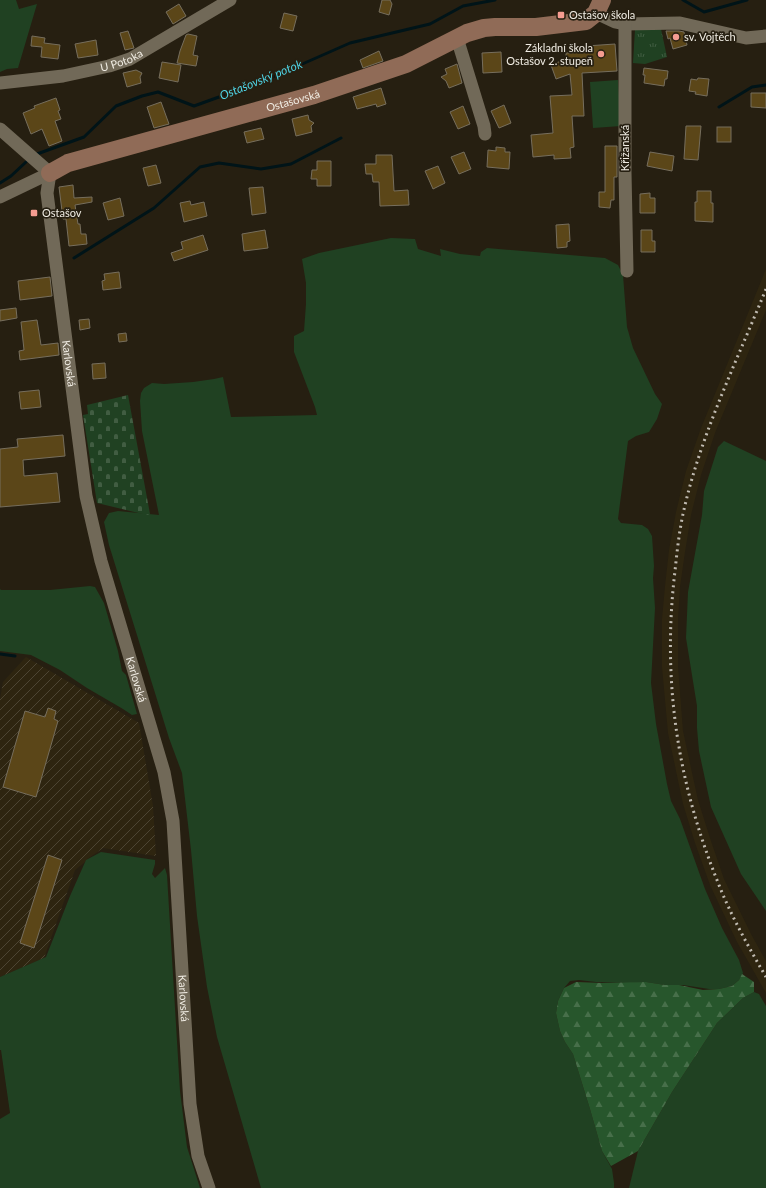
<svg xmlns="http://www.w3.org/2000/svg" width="766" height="1188" font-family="Lato,sans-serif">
<defs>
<pattern id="industrial-furrows" width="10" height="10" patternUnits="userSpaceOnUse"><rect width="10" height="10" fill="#2e2510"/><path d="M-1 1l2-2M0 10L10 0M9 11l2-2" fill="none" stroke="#4d4533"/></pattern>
<pattern id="forest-firs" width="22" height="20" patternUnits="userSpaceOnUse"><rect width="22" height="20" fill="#27562c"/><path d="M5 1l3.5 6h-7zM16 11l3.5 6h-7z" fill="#476f4a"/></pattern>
<pattern id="cemetery-stones" width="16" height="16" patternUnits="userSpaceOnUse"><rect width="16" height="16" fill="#204122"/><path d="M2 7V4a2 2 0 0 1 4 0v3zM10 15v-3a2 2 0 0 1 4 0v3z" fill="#415d42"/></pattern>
<pattern id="park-tufts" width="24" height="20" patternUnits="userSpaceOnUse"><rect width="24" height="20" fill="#204122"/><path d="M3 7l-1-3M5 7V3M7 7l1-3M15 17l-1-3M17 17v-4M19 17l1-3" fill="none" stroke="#415d42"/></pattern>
</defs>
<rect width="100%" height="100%" fill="#261f11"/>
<!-- industrial -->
<polygon fill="url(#industrial-furrows)" points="26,657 139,723 153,806 156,856 103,848 86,860 85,862 75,870 44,958 0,977 0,699 3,682 24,659"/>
<!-- built -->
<polygon fill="#2e2510" points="766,269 766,310 715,433 701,475 691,515 685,552 680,587 678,620 678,666 683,731 698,800 710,838 724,879 751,934 766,961 766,993 737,942 710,885 695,843 683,804 668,733 662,667 662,619 665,586 669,550 676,512 686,471 701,428"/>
<!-- green -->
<g fill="#204122">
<polygon points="0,0 16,0 19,9 37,4 18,68 7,69 0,72"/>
<polygon points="618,80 621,126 593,128 590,82"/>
<polygon points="391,238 415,239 418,249 441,256 440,249 460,254 480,256 481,252 487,248 605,258 618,265 623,275 627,327 633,348 655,394 662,404 657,419 649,432 636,436 628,441 618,519 621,523 642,525 648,529 652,536 654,566 653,578 655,608 651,683 656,724 667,784 671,801 680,819 705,889 722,928 739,960 743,973 739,980 732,986 719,989 709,989 683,985 665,985 646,982 630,983 596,982 579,980 570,981 564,988 558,1001 556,1013 560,1031 565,1042 573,1054 590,1109 602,1151 612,1169 614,1183 614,1188 261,1188 217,1037 207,987 197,916 191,850 182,773 169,738 109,545 104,522 109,513 118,511 159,515 142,431 140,401 141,393 144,388 152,383 164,384 193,382 214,379 223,377 231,417 317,415 315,407 294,352 294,336 304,331 306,304 306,283 302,259 319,253"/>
<polygon points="724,441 766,461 766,911 741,874 711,807 699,751 697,728 697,706 686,638 688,592 702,515 704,491 718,447"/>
<polygon points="90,586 95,587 104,603 118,651 122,671 126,675 137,714 132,715 123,709 87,688 60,670 31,655 0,651 0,589 1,590 50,590"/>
<polygon points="101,852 155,860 155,864 152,874 155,878 165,868 167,875 180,1091 187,1147 200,1188 0,1188 0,1119 10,1113 1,1050 0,1050 0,977 46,957 70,896 86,860"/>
<polygon points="754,992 759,994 766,1006 766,1188 629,1188 638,1151 672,1092 717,1023 743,998"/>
</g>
<!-- forest -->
<polygon fill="url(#forest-firs)" points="742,974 754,982 754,992 743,998 717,1023 672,1092 638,1151 611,1166 602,1151 590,1109 573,1054 565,1042 560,1031 556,1013 558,1001 564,988 576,982 602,983 646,982 665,985 679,985 703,990 719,989 732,986 739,980"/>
<!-- cemetery -->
<polygon fill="url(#cemetery-stones)" points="128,395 150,514 147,515 97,503 83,415 88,414 87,405"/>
<!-- park -->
<polygon fill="url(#park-tufts)" points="661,29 667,57 645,64 633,63 635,30"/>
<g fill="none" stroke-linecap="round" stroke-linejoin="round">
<!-- stream -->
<g stroke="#001418" stroke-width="3">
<polyline points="683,0 704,12 747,0"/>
<polyline points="719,107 752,87 766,85"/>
<polyline points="37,154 84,137 116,106 142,96 158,92 194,106 266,80 350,43 430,24 463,6 495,0"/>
<polyline points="0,183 11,176 26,162"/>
<polyline points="74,258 154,208 200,167 219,163 261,169 291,164 341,138"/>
<polyline points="0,654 15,656"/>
</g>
</g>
<!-- building -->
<g fill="#5b4618" stroke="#766e5d">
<polygon points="382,0 390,0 392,4 389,15 379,12"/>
<polygon points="179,4 186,16 173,24 166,12"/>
<polygon points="284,13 297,16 293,31 280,28"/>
<polygon points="128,31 134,48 125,50 120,33"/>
<polygon points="666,31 679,31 684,32 687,45 673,49 670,38 668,39"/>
<polygon points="188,34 197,36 193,55 198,56 196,66 177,63 180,51 186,35"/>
<polygon points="32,36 45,38 44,43 60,45 58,59 41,57 42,47 31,46"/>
<polygon points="96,40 98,55 78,58 75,44"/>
<polygon points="615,44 617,71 582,73 584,116 572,116 574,147 570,148 571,158 554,159 554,155 533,157 531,135 553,133 550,96 572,95 570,74 556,79 551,65 566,59 566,53 587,52 586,46"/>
<polygon points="379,51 383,61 363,68 360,60"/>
<polygon points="501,52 502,72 483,73 482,53"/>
<polygon points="162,62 181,65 178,82 159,78"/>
<polygon points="457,64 462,83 449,88 446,81 441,77 447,74 445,69"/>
<polygon points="644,68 668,71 667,79 665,79 664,86 644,83 645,75 643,75"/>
<polygon points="136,70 142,73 140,77 141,83 127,87 123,73"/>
<polygon points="698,78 709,79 707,96 695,94 696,92 689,91 691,79 697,80"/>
<polygon points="381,88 386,104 377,107 376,104 357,109 353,97"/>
<polygon points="751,93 766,93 766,108 751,107"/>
<polygon points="56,98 60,110 58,111 61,119 55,121 62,141 49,146 42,129 31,134 23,113 35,108 34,106"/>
<polygon points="161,102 169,124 154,128 147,107"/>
<polygon points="504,105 511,123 499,128 491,111"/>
<polygon points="463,106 470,124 458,129 450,112"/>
<polygon points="308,115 309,120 314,123 311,126 312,132 296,136 292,119"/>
<polygon points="686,126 701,126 698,160 684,159"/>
<rect x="717" y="127" width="14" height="15"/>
<polygon points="261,128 264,139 247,143 244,132"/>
<polygon points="605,146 617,146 617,177 614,177 614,200 611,200 610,208 599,207 599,192 605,192"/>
<polygon points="496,147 505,148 505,152 510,152 509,169 487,167 488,150 496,151"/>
<polygon points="464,152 471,169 459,174 451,157"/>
<polygon points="650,152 674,156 672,171 647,166"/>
<polygon points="376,155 392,155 394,191 408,190 409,205 380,206 379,182 373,182 372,174 366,174 365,164 376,164"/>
<polygon points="317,161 331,161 331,186 317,186 317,179 311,179 312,170 317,170"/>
<polygon points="156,165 161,183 148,186 143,168"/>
<polygon points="438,166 445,183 433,189 425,171"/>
<polygon points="73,185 74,198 92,197 92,202 75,205 78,224 80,224 81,234 86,234 87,244 69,246 66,219 63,219 59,187"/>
<polygon points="263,187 266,213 252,215 249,188"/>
<polygon points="697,191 711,191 711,203 713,203 713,222 695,221 695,202 697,202"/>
<polygon points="650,193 650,198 655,198 655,213 640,213 640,194"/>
<polygon points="120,198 124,216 108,220 103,203"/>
<polygon points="190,201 191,205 204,202 207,216 184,222 180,203"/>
<polygon points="569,224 570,241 567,242 567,247 557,248 556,225"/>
<polygon points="265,230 268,248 244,251 242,234"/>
<polygon points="641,230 652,230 652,241 655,241 655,252 641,252"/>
<polygon points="203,235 208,250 174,261 171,253 183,249 181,242"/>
<polygon points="119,272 121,288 103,290 102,281 105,280 104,274"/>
<polygon points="50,277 52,296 20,300 18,281"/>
<polygon points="16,308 17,318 0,321 0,310"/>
<polygon points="89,319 90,328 80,330 79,320"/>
<polygon points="37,320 41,345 58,343 59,355 20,360 19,351 24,350 21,322"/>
<polygon points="126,333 127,341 119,342 118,334"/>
<polygon points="105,363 106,378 93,379 92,364"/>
<polygon points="39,390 41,407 21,409 19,392"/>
<polygon points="63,435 65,456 23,460 24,476 57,473 60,502 0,507 0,449 18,447 17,439"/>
<polygon points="48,708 56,711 54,719 58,721 36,797 3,787 25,711 45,717"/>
<polygon points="48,855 62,860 34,948 20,943"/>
</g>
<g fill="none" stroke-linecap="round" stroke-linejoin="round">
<!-- street -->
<g stroke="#716958" stroke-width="13">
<polyline points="596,13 615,22 625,24 680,23 746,38 766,36"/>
<polyline points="625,24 625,172 627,271"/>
<polyline points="457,38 484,126 485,134"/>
<path id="s1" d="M0,83L63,76L109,66L130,59L230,0"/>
<polyline points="0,129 50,173"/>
<path id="s2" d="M50,173L47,193L86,496L101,561L164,772L173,821L190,1104L198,1156L209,1188"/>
<polyline points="0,197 50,173"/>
</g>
<!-- secondary -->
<path stroke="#906b57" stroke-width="18" id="s3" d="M50,173L68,163L314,95L406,64L467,33L484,28L495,27H536L586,21L596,13L602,0"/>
<!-- rail -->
<path stroke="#c0bbb1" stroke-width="3" stroke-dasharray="2 4" stroke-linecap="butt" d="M766,289C736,363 700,436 683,514C679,533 677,552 675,571C662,679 677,780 717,880C730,914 748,946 766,977"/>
</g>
<!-- markers -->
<g fill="#f59c91" stroke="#261f11" stroke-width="1.5">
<rect x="557" y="11" width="8" height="8" rx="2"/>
<circle cx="676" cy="37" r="4"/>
<circle cx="601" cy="54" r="4"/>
<rect x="30" y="209" width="8" height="8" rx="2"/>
</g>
<g text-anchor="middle" stroke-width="3.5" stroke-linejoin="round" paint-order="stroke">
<!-- poi labels -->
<g font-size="11" fill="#f1ede4" stroke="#261f11" text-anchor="start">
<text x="569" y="19">Ostašov škola</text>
<text x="684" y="41">sv. Vojtěch</text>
<text x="593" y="52" text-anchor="end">Základní škola<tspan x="593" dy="13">Ostašov 2. stupeň</tspan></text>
<text x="42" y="217">Ostašov</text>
</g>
<!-- street labels -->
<g font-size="11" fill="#f1ede4" stroke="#261f11">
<text dy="4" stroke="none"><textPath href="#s1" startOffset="124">U Potoka</textPath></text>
<text dy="4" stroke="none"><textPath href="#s3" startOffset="254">Ostašovská</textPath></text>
<text transform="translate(625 148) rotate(-90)" y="4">Křižanská</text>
<text dy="4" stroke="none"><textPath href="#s2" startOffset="192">Karlovská</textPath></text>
<text dy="4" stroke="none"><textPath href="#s2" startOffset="516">Karlovská</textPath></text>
<text dy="4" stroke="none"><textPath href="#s2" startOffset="840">Karlovská</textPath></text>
</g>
<!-- water labels -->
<g font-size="12" font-style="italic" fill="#4fd4e5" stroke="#261f11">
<text transform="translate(261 80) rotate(-22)" y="4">Ostašovský potok</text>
</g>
</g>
</svg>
